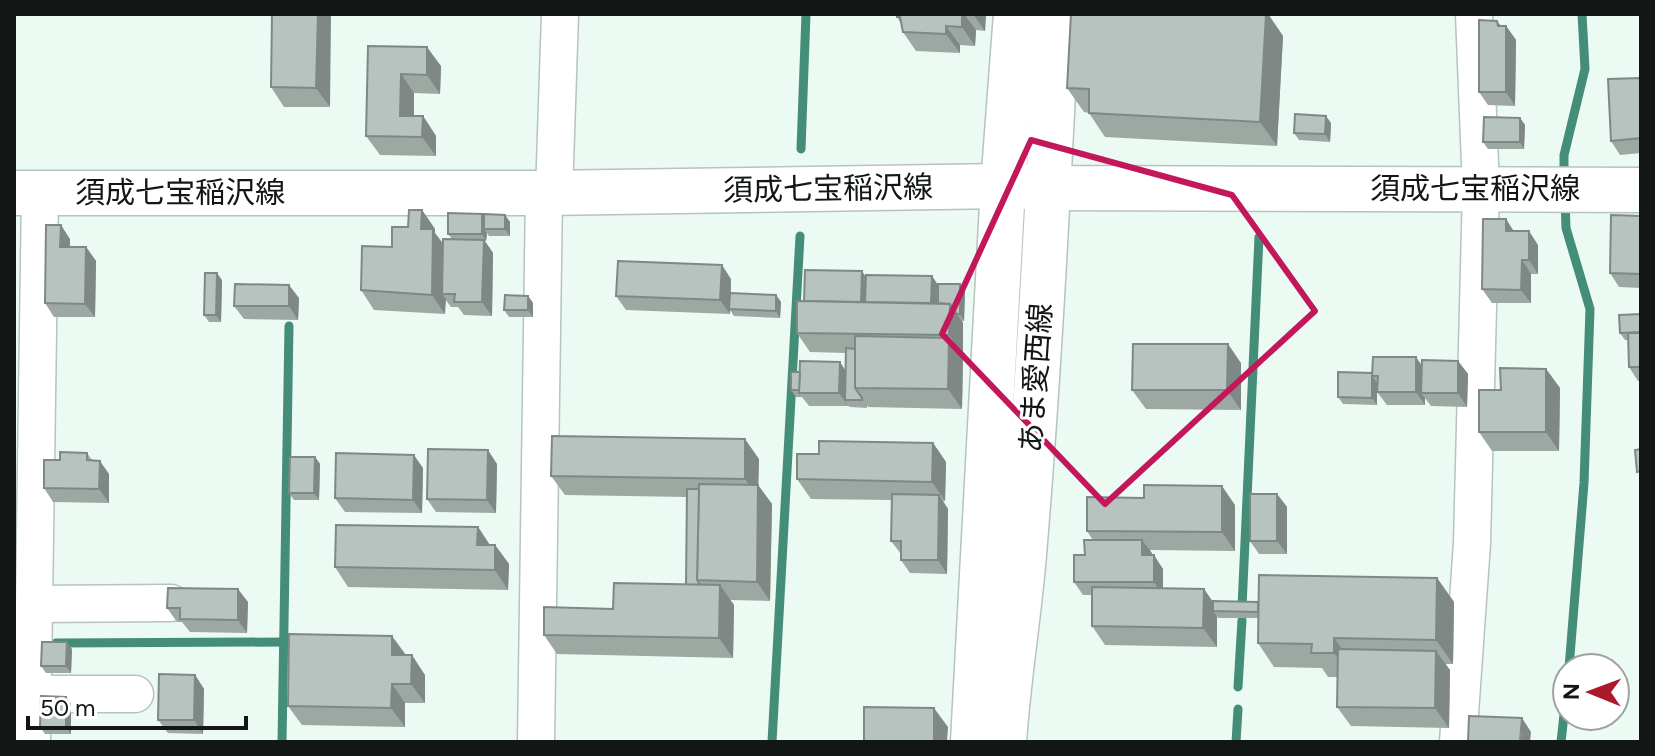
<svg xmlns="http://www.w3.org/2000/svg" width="1655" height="756" font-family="Figtree,'Noto Sans JP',sans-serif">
<rect width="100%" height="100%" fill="#ecfaf4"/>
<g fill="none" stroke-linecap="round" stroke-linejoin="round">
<!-- stream -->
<g stroke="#448d78" stroke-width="9">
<polyline points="801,149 806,14"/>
<polyline points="1564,177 1564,155 1585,69 1582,14"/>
<polyline points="1565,199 1566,228 1590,309 1584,483 1569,668"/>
<polyline points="1242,607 1259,237"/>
<polyline points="56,643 284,642"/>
<polyline points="1238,687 1242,620"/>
<polyline points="282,742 289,326"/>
<polyline points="772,742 800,236"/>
<polyline points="1236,742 1238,709"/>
<polyline points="1561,742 1567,687"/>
</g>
<defs>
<g id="minor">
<polyline points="554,193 560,14"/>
<polyline points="34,604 171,603"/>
<polyline points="32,694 135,694"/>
<polyline points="32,742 40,193"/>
<polyline points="536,742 544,193"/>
<polyline points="1458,742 1472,543 1481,189 1474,14"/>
</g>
<g id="major">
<polyline points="14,193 544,193 1003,186 1049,188 1641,190"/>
<polyline points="973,742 1003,186 1016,14"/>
<path d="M1004,742C1008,679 1019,617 1024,554C1039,375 1048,194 1057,14"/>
</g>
</defs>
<!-- minor casing -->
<use href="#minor" stroke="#b6c3be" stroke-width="39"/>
<!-- major casing -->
<use href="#major" stroke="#b6c3be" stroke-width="47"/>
<!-- minor -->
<use href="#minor" stroke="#fff" stroke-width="36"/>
<!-- major -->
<use href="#major" stroke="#fff" stroke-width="44"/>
</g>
<!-- wall -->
<g fill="#9da8a3">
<polygon points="272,14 330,107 284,107 271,87"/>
<polygon points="897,14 986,14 985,31 976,30 975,46 960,45 960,53 916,51 903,32 901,23 897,17"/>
<polygon points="1071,14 1268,14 1283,36 1277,146 1105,137 1089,113 1084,112 1067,88"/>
<polygon points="1497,21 1501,26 1506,26 1516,40 1515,106 1488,105 1479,92"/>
<polygon points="368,46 441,66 440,94 414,93 414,116 423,116 436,136 436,156 380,155 366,136"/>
<polygon points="1641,78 1641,153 1620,155 1611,141"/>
<polygon points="1520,118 1525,125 1524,149 1488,149 1483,142"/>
<polygon points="1331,123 1330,142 1299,140 1294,133"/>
<polygon points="422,210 435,229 435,233 443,243 452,239 448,234 482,214 484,217 505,215 510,222 510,236 489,236 487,233 486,241 485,241 493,253 492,316 464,315 458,307 451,307 445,299 445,314 374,310 361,290 392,247"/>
<polygon points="1641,216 1641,288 1619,287 1610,273"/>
<polygon points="1514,231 1538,245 1538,274 1531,274 1531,303 1492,303 1482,289"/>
<polygon points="70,239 70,247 86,247 96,261 95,317 54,317 45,303"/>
<polygon points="932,276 938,285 965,291 964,321 962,321 963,323 963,355 961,355 963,357 962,409 868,407 867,405 867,408 850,407 849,406 809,406 802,397 796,397 791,390 845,370 846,353 810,352 797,333 804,301 866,277"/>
<polygon points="731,279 731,293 776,295 781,302 780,318 734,316 730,310 730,314 626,310 616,296"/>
<polygon points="222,280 221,322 209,322 204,315"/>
<polygon points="528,296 533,303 533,317 509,317 504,310"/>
<polygon points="299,298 298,320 244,319 234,306"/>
<polygon points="1641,314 1641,381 1638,381 1629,367 1628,340 1625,340 1620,333"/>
<polygon points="1416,357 1422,366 1458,361 1468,374 1467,407 1431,406 1425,398 1425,405 1387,405 1377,392 1377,383 1377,405 1343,404 1338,397 1372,373"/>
<polygon points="1241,363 1241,410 1146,409 1132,390"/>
<polygon points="1546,369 1560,388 1559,451 1492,451 1479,432 1501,390"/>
<polygon points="933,443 946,462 945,501 943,501 948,509 947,574 910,573 901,560 901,554 891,541 892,500 811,499 797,479 819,454"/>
<polygon points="87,453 92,460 109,474 109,503 53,502 44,488 60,460"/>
<polygon points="315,457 320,464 319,500 294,500 289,493"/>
<polygon points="759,459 758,485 772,504 770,601 730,600 734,605 733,658 557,654 544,635 613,609 686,585 687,497 565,495 551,476"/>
<polygon points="497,464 496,513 436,512 427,499"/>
<polygon points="423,468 422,513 345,512 335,498"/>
<polygon points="1277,494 1287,507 1287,554 1259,554 1250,541"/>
<polygon points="1235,505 1235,551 1150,550 1152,555 1163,569 1163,588 1204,589 1213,602 1258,602 1437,578 1454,602 1453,664 1445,664 1450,670 1449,728 1351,726 1337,707 1338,677 1328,677 1322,668 1274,667 1258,643 1258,618 1218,618 1217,616 1217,647 1105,645 1092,626 1092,595 1083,595 1074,582 1085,555 1093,540 1087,531"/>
<polygon points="478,527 490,545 495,545 509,564 508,590 348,587 335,567"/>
<polygon points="248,602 247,633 190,632 182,622 177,622 167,608"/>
<polygon points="72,649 71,673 46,673 41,666"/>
<polygon points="406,655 425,675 425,703 405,703 405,727 302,725 288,706"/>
<polygon points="195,675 204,689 203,734 168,733 158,720"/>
<polygon points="66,697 71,704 71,734 45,734 40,727"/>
</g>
<!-- shaded-wall -->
<g fill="#7f8885">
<polygon points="318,14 331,14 330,107 316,88"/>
<polygon points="962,14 964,14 976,30 975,46 962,27"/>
<polygon points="973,14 986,14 985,31"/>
<polygon points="1266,14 1268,14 1283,36 1277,146 1260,122"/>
<polygon points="1497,21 1506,33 1506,26 1516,40 1515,106 1506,92"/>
<polygon points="946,26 960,45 960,53 946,34"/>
<polygon points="427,47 441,66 440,94 427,75"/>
<polygon points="401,74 414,93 414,135 400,116"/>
<polygon points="423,116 436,136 436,156 422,137"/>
<polygon points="1326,116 1331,123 1330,142 1325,134"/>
<polygon points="1520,118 1525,125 1524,149 1520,142"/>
<polygon points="422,210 435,229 435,233 446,249 442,294 446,299 445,314 432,295 421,229"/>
<polygon points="482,214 487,221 484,229 487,233 486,241 482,234"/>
<polygon points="505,215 510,222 510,236 505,229"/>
<polygon points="1506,219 1515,233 1506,231"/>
<polygon points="61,225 70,239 70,260 60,247"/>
<polygon points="1529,231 1538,245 1538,274 1529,260"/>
<polygon points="484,240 493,253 492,316 482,302"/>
<polygon points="86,247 96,261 95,317 85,304"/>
<polygon points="1522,260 1531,274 1531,303 1521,290"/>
<polygon points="722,265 731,279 730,314 720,300"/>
<polygon points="862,271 871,285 871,304 861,303"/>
<polygon points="217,273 222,280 221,322 216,315"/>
<polygon points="932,276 941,290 941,314 931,305"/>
<polygon points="960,284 965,291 964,321 960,314"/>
<polygon points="289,285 299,298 298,320 289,306"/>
<polygon points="776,295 781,302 780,318 776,311"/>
<polygon points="528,296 533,303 533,317 528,310"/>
<polygon points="950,304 963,323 963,355 949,335"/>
<polygon points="949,338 963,357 962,409 948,389"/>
<polygon points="1228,344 1241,363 1241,410 1227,390"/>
<polygon points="1416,357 1425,371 1421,393 1425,398 1425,405 1416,392"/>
<polygon points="1458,361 1468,374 1467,407 1458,393"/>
<polygon points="840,362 849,376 845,400 849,407 839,393"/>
<polygon points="1546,369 1560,388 1559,451 1546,432"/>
<polygon points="1372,376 1377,383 1377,405 1372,398"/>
<polygon points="745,439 759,459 758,499 745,479"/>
<polygon points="933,443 946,462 945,501 932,482"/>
<polygon points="488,450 497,464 496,513 487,500"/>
<polygon points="414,455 423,468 422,513 413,500"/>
<polygon points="315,457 320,464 319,500 314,493"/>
<polygon points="100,461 109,474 109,503 99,489"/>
<polygon points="758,485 772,504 770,601 757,582"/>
<polygon points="1222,486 1235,505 1235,551 1222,532"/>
<polygon points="1277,494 1287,507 1287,554 1277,541"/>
<polygon points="939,495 948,509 947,574 938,560"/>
<polygon points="478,527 491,547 477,545"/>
<polygon points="1142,540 1152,553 1151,569 1142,555"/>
<polygon points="495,545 509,564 508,590 495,570"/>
<polygon points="1154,555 1163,569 1163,596 1154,582"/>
<polygon points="1437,578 1454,602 1453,664 1436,640"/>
<polygon points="720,585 734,605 733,658 719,638"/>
<polygon points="238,589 248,602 247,633 238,620"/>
<polygon points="1204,589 1217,608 1213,611 1217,616 1217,647 1203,628"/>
<polygon points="392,636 406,655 392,655"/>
<polygon points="1334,638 1351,662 1351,677 1334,653"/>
<polygon points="67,642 72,649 71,673 66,666"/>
<polygon points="1436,651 1450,670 1449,728 1435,708"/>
<polygon points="412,655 425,675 425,703 411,684"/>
<polygon points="195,675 204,689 203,734 194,720"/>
<polygon points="392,684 405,703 405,727 391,708"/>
<polygon points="66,697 71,704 71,734 66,727"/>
<polygon points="934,708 948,727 947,742 934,742"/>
<polygon points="1522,718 1531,732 1530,742 1521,742"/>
</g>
<!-- building -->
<g fill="#b6c3be" stroke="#7f8885" stroke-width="2">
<polygon points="272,14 318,14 316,88 271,87"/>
<polygon points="897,14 962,14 962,27 946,26 946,34 903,32 900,17 897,17"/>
<polygon points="1071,14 1266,14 1260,122 1089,113 1089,89 1067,88"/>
<polygon points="1479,20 1497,21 1498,26 1506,26 1506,92 1479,92"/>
<polygon points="368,46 427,47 427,75 401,74 400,116 423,116 422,137 366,136"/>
<polygon points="1641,78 1641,138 1611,141 1608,79"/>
<polygon points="1295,114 1326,116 1325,134 1294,133"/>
<polygon points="1484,117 1520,118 1520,142 1483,142"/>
<polygon points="409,210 422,210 421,229 433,229 432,295 361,290 362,246 392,247 392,227 408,227"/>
<polygon points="448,213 482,214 482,234 448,234"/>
<polygon points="484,214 505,215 505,229 484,229"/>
<polygon points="1611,215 1641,216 1641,274 1610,273"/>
<polygon points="1483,219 1506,219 1506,231 1529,231 1529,260 1522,260 1521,290 1482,289"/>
<polygon points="46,225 61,225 60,247 86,247 85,304 45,303"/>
<polygon points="443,239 484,240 482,302 454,302 455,294 442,294"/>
<polygon points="618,261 722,265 720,300 616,296"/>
<polygon points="805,270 862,271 861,302 804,301"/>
<polygon points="205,273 217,273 216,315 204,315"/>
<polygon points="866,275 932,276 931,303 865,302"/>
<polygon points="235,284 289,285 289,306 234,306"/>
<polygon points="938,284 960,284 960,314 957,314 950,304 938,303"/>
<polygon points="730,293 776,295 776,311 729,309"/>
<polygon points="505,295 528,296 528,310 504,310"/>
<polygon points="797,301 950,304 949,335 797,333"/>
<polygon points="1641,314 1641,332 1620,333 1619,315"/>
<polygon points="1628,333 1641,333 1641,367 1629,367"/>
<polygon points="855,336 949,338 948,389 855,388"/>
<polygon points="1133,344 1228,344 1227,390 1132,390"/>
<polygon points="846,348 855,349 855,388 862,398 862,400 845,400"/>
<polygon points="1373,357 1416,357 1416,392 1377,392 1378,376 1372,376"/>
<polygon points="1422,360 1458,361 1458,393 1421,393"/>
<polygon points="800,361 840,362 839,393 799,393"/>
<polygon points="1500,368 1546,369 1546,432 1479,432 1479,390 1501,390"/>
<polygon points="791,372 800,372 799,390 791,390"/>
<polygon points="1338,372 1372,373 1372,398 1338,397"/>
<polygon points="552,436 745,439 745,479 551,476"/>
<polygon points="819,441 933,443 932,482 797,479 797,454 819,454"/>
<polygon points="428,449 488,450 487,500 427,499"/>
<polygon points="1641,449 1641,471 1637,472 1635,450"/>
<polygon points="60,452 87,453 87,460 100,461 99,489 44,488 44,460 60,460"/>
<polygon points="336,453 414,455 413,500 335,498"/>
<polygon points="290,457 315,457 314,493 289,493"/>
<polygon points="699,484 758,485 757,582 697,580"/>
<polygon points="1144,485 1222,486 1222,532 1087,531 1087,497 1144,498"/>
<polygon points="687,489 699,489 697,580 700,585 686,585"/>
<polygon points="892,494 939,495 938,560 901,560 901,541 891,541"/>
<rect x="1250" y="494" width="27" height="47"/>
<polygon points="336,525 478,527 477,545 495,545 495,570 335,567"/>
<polygon points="1084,540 1142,540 1142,555 1154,555 1154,582 1074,582 1074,555 1085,555"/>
<polygon points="1259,575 1437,578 1436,640 1334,638 1334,653 1311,653 1312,644 1258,643"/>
<polygon points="614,583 720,585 719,638 544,635 544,607 613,609"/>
<polygon points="1092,587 1204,589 1203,628 1092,626"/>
<polygon points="168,588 238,589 238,620 180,619 180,608 167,608"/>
<polygon points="1213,601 1258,602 1258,612 1213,611"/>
<polygon points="289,634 392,636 392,655 412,655 411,684 392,684 391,708 288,706"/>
<polygon points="42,642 67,642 66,666 41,666"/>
<polygon points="1338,649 1436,651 1435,708 1337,707"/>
<polygon points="159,674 195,675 194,720 158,720"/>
<polygon points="41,696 66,697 66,727 40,727"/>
<polygon points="864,707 934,708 934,742 864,742"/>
<polygon points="1469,716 1522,718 1520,741 1529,742 1468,742"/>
</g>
<!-- marked area -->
<path fill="none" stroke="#c2185b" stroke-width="6" stroke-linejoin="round" d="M1031,140L1232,195L1315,311L1105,504L942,334Z"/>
<g text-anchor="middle" stroke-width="6" stroke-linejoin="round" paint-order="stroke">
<!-- street labels -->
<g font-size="30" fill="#121615" stroke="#fff">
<text transform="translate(828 189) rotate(-1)" y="10">須成七宝稲沢線</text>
<text x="1475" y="199">須成七宝稲沢線</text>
<text x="180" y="203">須成七宝稲沢線</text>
<text transform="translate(1036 378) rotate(-86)" y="10">あま愛西線</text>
</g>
</g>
<!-- border -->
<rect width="1655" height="756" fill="none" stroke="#121615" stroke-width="32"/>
<!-- north arrow -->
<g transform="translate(1591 692) rotate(271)"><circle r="38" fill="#ffffff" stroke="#a0a2a1" stroke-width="2"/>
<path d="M0-6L14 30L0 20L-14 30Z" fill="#ac182c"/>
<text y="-12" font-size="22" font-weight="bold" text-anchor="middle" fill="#121615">N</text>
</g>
<!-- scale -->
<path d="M28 716v12h218v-12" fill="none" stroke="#121615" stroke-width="4"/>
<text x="40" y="716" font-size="24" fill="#121615" stroke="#ffffff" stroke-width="6" paint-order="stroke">50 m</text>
</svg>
